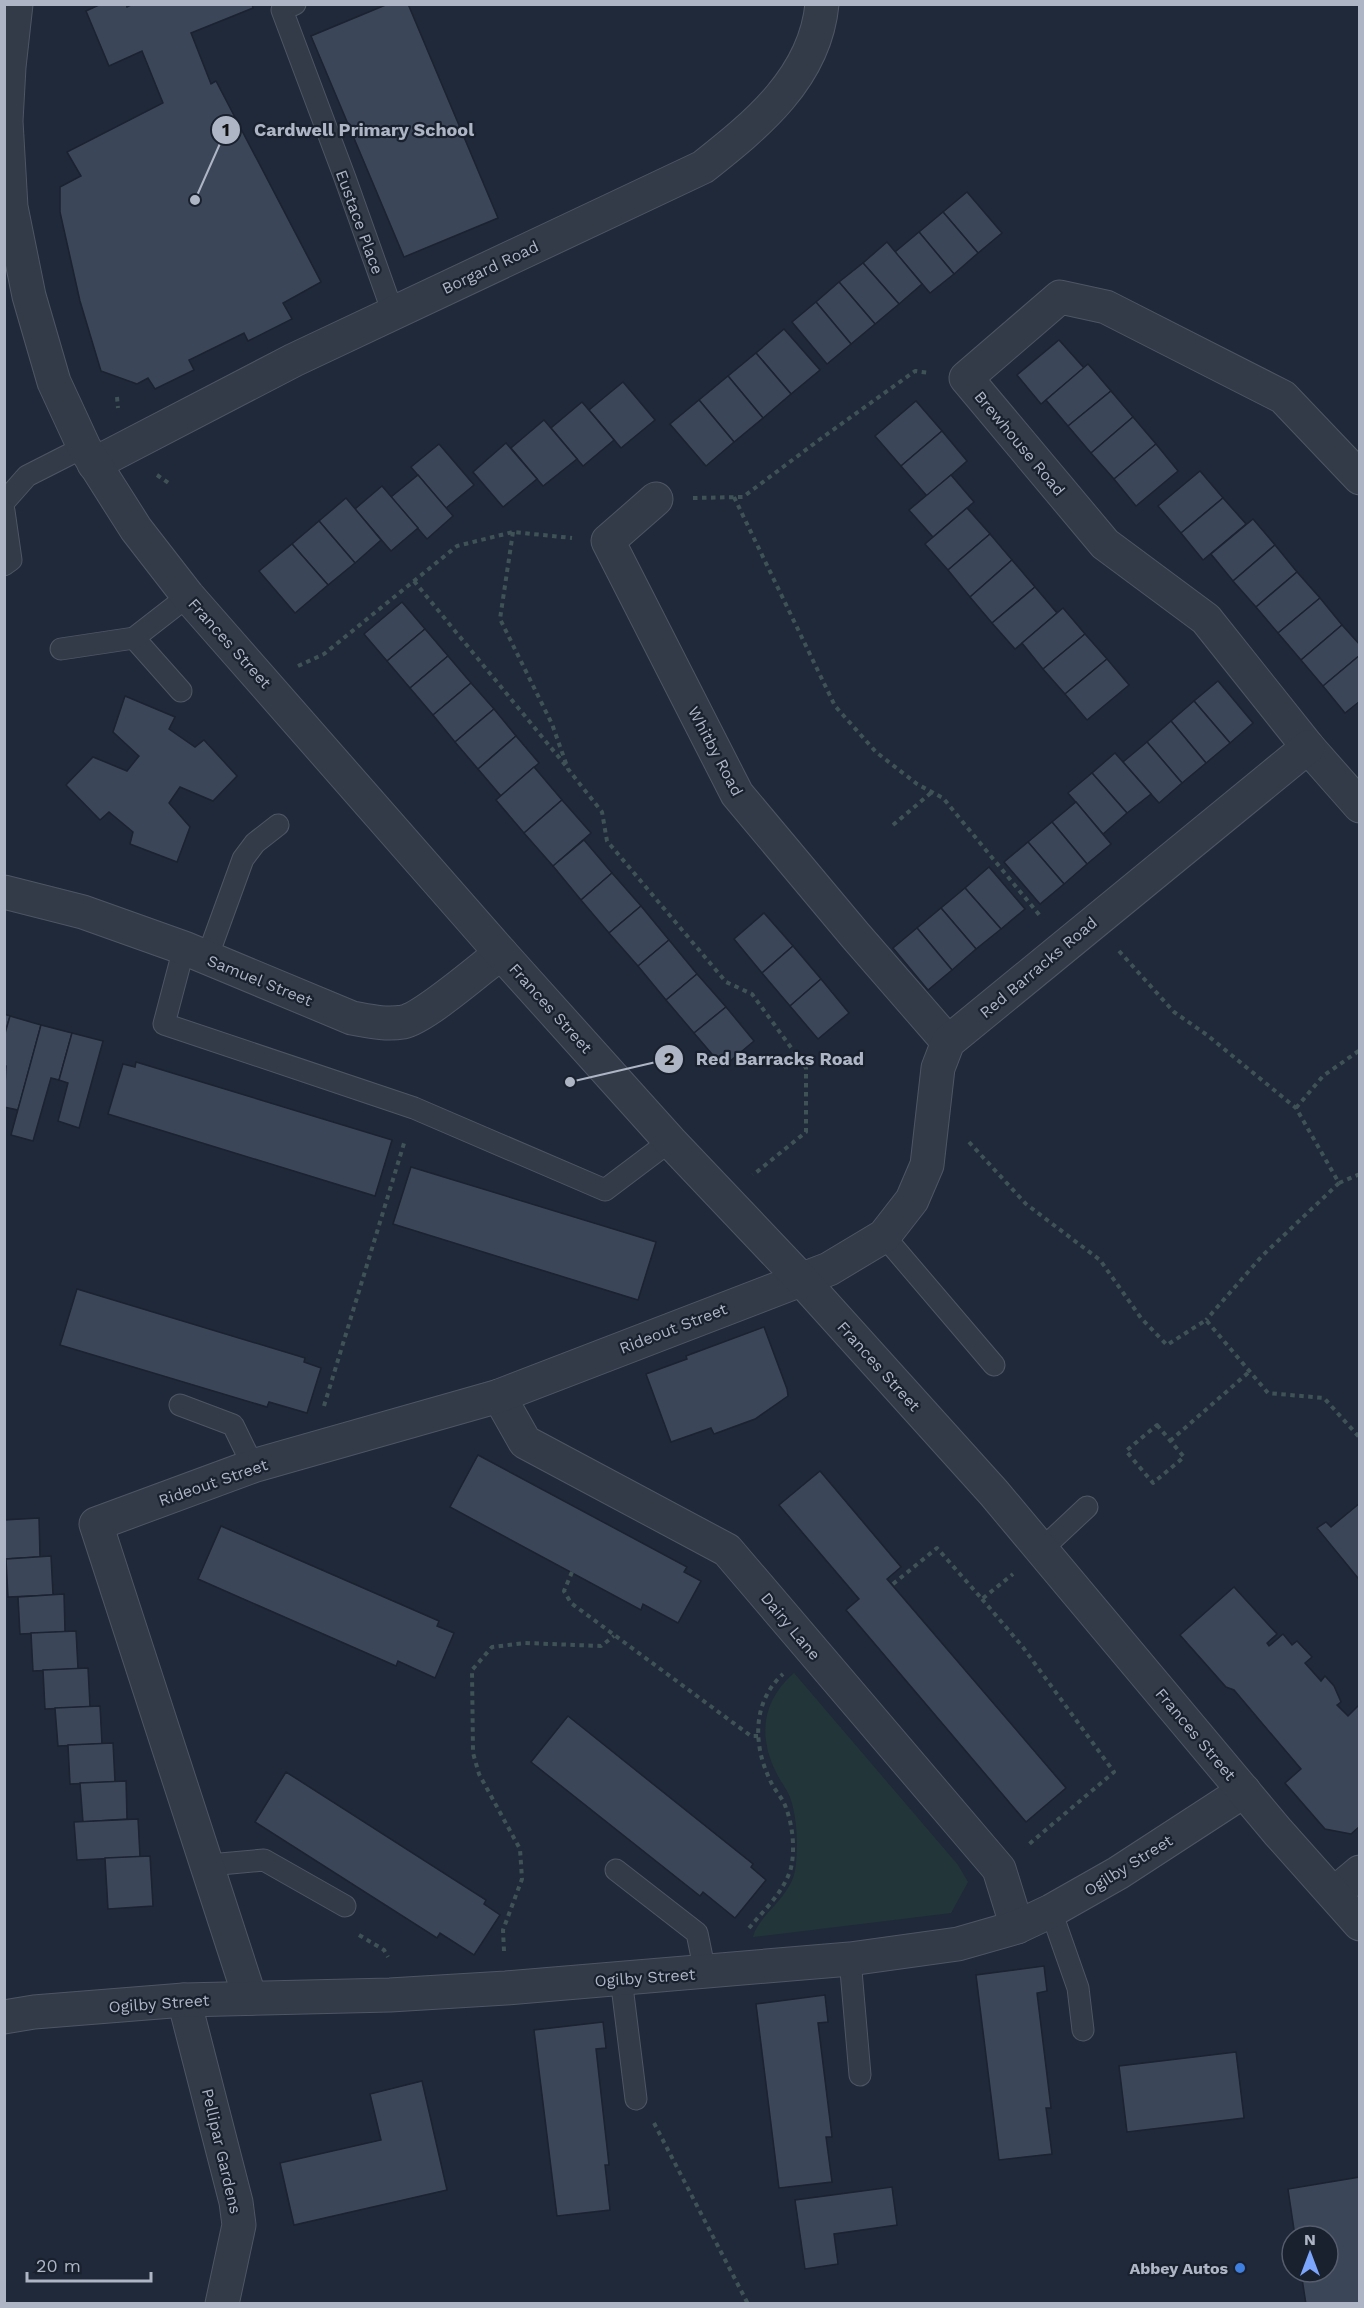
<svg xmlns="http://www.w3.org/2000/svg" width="1364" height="2308" font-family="'Work Sans',sans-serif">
<rect width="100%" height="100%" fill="#202939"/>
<!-- green -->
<path fill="#22363a" d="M794,1673L958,1865L968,1882L951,1913L753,1937C759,1913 794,1897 796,1864C798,1843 797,1819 791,1800C788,1790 780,1781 776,1772C758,1735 762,1701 794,1673Z"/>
<!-- building -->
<g fill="#3b4759" stroke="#1b2230" stroke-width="1.5">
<polygon points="101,4 126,4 127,7 133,4 252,4 253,8 191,33 211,84 216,81 321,282 283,303 292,319 248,341 244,333 189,360 194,370 155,389 148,378 137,384 101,371 80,301 60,212 60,187 81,176 67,152 163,103 142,51 109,66 86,11"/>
<polygon points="388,4 408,4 498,218 404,257 311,36"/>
<polygon points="967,192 1002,233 978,253 943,212"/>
<polygon points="943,212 978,253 954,274 919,232"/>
<polygon points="919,232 954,274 930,293 895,252"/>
<polygon points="887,242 922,284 899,304 863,263"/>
<polygon points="863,263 899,304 875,324 839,282"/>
<polygon points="839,282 875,324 851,344 816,302"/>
<polygon points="816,302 851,344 827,364 792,322"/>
<polygon points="784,329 820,370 791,394 756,353"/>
<polygon points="1059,340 1084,368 1041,404 1017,375"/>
<polygon points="756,353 791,394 763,418 728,376"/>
<polygon points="1088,364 1111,391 1068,426 1046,400"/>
<polygon points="728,376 763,418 734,442 699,400"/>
<polygon points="623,382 655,420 621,448 589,410"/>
<polygon points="1111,391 1133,417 1091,453 1068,426"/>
<polygon points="699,400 734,442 706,466 670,424"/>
<polygon points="916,401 942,431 901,466 875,436"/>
<polygon points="582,402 614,440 583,466 551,428"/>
<polygon points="1133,417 1156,444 1114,479 1091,453"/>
<polygon points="544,420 577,459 543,486 511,448"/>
<polygon points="942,431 967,461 927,496 901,466"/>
<polygon points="506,443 537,479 503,507 473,472"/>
<polygon points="439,444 474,485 446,508 411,467"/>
<polygon points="1156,444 1178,471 1136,506 1114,479"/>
<polygon points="1200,471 1223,498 1181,533 1158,506"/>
<polygon points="418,475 453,516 427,539 391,497"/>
<polygon points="951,475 974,502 933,537 909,510"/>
<polygon points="382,486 418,528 391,551 355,509"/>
<polygon points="346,498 381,540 355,563 319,521"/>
<polygon points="1223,498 1246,524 1203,560 1181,533"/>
<polygon points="967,508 990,534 948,570 925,544"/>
<polygon points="1253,519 1275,545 1233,581 1211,554"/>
<polygon points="319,521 355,563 328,585 292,544"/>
<polygon points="990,534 1012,560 970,597 948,570"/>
<polygon points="292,544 328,585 295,613 259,571"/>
<polygon points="1275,545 1297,572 1256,607 1233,581"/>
<polygon points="1012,560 1035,587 992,623 970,597"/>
<polygon points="1297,572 1320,598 1278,633 1256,607"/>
<polygon points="1035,587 1057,613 1015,649 992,623"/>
<polygon points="1320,598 1342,625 1301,660 1278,633"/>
<polygon points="402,602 425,629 387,661 364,634"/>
<polygon points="1063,608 1085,634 1043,669 1022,643"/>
<polygon points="1342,625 1360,645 1360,655 1323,686 1301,660"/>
<polygon points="425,629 448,656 410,688 387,661"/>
<polygon points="1085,634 1107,659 1065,694 1043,669"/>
<polygon points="1360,655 1360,701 1345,713 1323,686"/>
<polygon points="448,656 471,683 433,715 410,688"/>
<polygon points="1107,659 1129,685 1087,720 1065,694"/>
<polygon points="1218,681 1253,723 1230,743 1194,701"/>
<polygon points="471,683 494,709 455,742 433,715"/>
<polygon points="125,696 175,717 169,729 195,747 204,740 237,776 213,801 180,787 169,803 190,827 177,862 130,844 133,832 109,812 100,820 66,785 93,757 127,771 139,756 113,732"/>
<polygon points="1194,701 1230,743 1206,763 1171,721"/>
<polygon points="494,709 516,736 478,769 455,742"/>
<polygon points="1171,721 1206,763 1182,783 1147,742"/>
<polygon points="516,736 539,763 501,796 478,769"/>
<polygon points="1147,742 1182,783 1159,803 1123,762"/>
<polygon points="1115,753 1151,794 1127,813 1092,773"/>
<polygon points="534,767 562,800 524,833 496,800"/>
<polygon points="1092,773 1127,813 1103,834 1068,793"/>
<polygon points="562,800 591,833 553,866 524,833"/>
<polygon points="1076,802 1111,844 1087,864 1052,822"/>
<polygon points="1052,822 1087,864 1064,884 1028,842"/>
<polygon points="584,840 612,873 581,900 553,866"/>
<polygon points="1028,842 1064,884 1040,904 1004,862"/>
<polygon points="989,867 1025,909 1001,929 965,888"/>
<polygon points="612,873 641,906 609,933 581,900"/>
<polygon points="965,888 1001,929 976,949 941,908"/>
<polygon points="641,906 669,940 638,966 609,933"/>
<polygon points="941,908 976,949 952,970 917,928"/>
<polygon points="764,913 793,946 762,973 734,939"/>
<polygon points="917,928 952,970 928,990 893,948"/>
<polygon points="669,940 697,974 666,1000 638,966"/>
<polygon points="793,946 821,979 790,1006 762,973"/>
<polygon points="697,974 726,1007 694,1033 666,1000"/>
<polygon points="821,979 849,1013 818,1039 790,1006"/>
<polygon points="726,1007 754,1041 723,1067 694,1033"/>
<polygon points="4,1014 10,1016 4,1037"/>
<polygon points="10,1016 41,1025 18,1110 4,1107 6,1066 4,1065 4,1037"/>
<polygon points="41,1025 72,1033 59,1080 51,1078 33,1141 11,1135"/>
<polygon points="72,1033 103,1041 79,1128 58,1121 68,1083 59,1080"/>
<polygon points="136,1062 392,1140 375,1196 108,1114 123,1064 135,1067"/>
<polygon points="411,1167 656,1242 638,1300 393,1224"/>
<polygon points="77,1289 305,1358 304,1362 321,1368 307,1413 269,1402 267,1407 60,1345"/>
<polygon points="764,1327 787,1389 788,1396 755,1419 714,1434 711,1428 671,1442 646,1374 687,1359 686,1356"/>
<polygon points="478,1455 687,1567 684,1572 701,1581 678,1623 643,1604 641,1610 450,1507"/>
<polygon points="820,1471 901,1567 887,1579 1066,1788 1026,1822 846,1610 859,1599 779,1505"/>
<polygon points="1360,1503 1360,1577 1358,1578 1317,1528 1326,1522 1331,1527"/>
<polygon points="39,1518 40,1557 4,1559 4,1520"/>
<polygon points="221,1526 439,1621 437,1626 454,1633 435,1678 398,1661 396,1666 198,1579"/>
<polygon points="51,1556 53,1595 8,1597 6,1559"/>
<polygon points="1234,1587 1277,1634 1267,1643 1269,1646 1283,1634 1292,1645 1297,1641 1312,1657 1305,1663 1321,1681 1325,1676 1334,1686 1341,1702 1337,1705 1348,1716 1360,1704 1360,1826 1351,1834 1325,1829 1285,1783 1301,1769 1234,1690 1226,1687 1180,1635"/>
<polygon points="64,1594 65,1632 20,1634 18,1597"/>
<polygon points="76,1631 78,1669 33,1671 31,1633"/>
<polygon points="88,1668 90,1707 45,1709 43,1670"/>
<polygon points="100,1706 102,1744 58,1746 55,1708"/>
<polygon points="568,1716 753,1864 751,1867 766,1880 735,1918 703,1892 700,1896 531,1762"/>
<polygon points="113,1743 115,1782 70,1784 68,1745"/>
<polygon points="286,1772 486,1900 484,1904 500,1915 474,1955 440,1933 437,1938 255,1822"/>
<polygon points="126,1781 127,1819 83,1822 80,1783"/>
<polygon points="138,1819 140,1857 77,1860 74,1822"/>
<polygon points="150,1856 153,1906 108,1909 105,1858"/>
<polygon points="1044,1966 1047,1991 1037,1993 1051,2108 1046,2108 1052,2154 999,2160 976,1975"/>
<polygon points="825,1995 828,2022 818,2023 832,2137 826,2137 832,2182 779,2188 756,2004"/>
<polygon points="603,2022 606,2048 596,2049 609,2165 605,2165 610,2210 557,2216 534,2030"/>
<polygon points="1236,2052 1244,2118 1127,2132 1119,2066"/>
<polygon points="422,2081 447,2190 294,2225 280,2163 381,2140 370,2094"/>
<polygon points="1360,2177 1360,2304 1306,2304 1301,2272 1328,2272 1328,2236 1295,2236 1288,2189"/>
<polygon points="892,2187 897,2225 834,2234 838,2264 805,2269 795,2200"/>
</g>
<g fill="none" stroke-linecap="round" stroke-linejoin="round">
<defs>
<g id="service">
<polyline points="295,4 282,10 345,178 393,313"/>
<polyline points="4,502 27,476 84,447"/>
<polyline points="4,511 11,560 4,565"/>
<polyline points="134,638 181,691"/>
<polyline points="61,649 134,638 188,596"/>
<polyline points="184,948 164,1024 414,1108 605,1190 670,1141"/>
<polyline points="207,958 243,859 255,843 278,825"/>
<polyline points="884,1236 994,1365"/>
<polyline points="180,1405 233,1425 253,1466"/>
<polyline points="1041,1550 1087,1507"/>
<polyline points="209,1865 264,1860 345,1906"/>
<polyline points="616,1870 697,1933 705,1972"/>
<polyline points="1051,1911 1078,1988 1083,2030"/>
<polyline points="850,1959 860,2075"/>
<polyline points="621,1978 636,2099"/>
</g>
<g id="minor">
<path d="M94,464L294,360L703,167C756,125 815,78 822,4"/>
<polyline points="1360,478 1283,397 1106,307 1060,297 966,378 1105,544 1206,619 1308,747 1360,806"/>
<polyline points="656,499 608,541 737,794 855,935 948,1042"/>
<path d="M4,892L83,912L184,948L352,1018C369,1021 385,1025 403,1022C424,1018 481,968 501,953"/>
<polyline points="499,1396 525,1442 727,1550 999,1869 1017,1927"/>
<polyline points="1335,1893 1360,1872"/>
<polyline points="250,1998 96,1524 253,1466 499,1396 829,1269 884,1236 912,1200 927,1165 938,1068 948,1042 1308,747"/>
<polyline points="184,2000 236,2202 239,2225 222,2304"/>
<polyline points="4,2017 34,2012 184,2000 390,1995 506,1988 850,1959 958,1944 1017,1927 1051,1911 1118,1873 1244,1791"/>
</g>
<polyline id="tertiary" points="16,4 9,67 6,121 11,207 29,296 54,382 84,447 136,529 188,596 501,953 670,1141 801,1279 994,1493 1278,1832 1360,1924"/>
</defs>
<!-- service casing -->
<use href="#service" stroke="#4e5664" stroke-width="23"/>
<!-- minor casing -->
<use href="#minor" stroke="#4e5664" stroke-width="35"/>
<!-- tertiary casing -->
<use href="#tertiary" stroke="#4e5664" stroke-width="35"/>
<!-- path -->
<g stroke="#3f5357" stroke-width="4" stroke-dasharray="4.5 4.5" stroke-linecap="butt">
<polyline points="117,397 118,408"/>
<polyline points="157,475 170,484"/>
<polyline points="734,497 835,706 876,752 917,784 943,798 1041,917"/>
<polyline points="693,498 743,497 819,440 915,371 929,373"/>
<polyline points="513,532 500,619 552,724 568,769 602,812 607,841 726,982 752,994 806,1068 806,1132 753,1175"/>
<polyline points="414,581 566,766"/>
<polyline points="298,666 324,654 457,546 513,532 572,538"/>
<polyline points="893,825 932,792"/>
<polyline points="1119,951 1174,1012 1207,1035 1296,1108 1339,1183 1262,1256 1206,1320"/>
<polyline points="1296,1108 1323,1076 1360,1050"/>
<polyline points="969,1142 1026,1204 1100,1260 1141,1318 1167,1345 1206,1320 1268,1393 1324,1398 1360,1438"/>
<polyline points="1339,1183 1360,1174"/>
<polyline points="324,1406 405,1140"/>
<polygon points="1157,1425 1184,1457 1153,1483 1126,1451"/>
<polyline points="1170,1441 1249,1372"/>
<polyline points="572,1572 564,1591 571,1603 751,1736 758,1736"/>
<polyline points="893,1584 937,1548 982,1599 1013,1574"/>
<polyline points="982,1599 1022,1646 1114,1772 1028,1845"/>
<path d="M749,1928C764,1910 784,1892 791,1868C795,1850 793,1826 786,1808C783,1798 774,1790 770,1780C753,1745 752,1702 783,1674"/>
<polyline points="359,1935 384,1950 388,1957"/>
<polyline points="504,1951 503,1930 522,1879 520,1849 479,1774 473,1753 472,1670 492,1647 525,1643 601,1646 614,1636"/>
<polyline points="654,2123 748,2304"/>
</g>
<!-- service -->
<use href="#service" stroke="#333b49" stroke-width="21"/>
<!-- minor -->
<use href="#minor" stroke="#333b49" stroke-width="33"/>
<!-- tertiary -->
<use href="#tertiary" stroke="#333b49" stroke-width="33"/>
</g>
<!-- markers -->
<circle fill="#3f7fe0" stroke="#19202e" stroke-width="2" cx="1240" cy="2268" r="6"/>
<g text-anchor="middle" stroke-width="4.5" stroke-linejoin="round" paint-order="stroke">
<!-- street labels -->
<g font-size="16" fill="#aeb6c6" stroke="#19202e">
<text transform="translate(360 222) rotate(70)" y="6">Eustace Place</text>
<text transform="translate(490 267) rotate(-25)" y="6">Borgard Road</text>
<text transform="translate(1020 443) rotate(50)" y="6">Brewhouse Road</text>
<text transform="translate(230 643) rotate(48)" y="6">Frances Street</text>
<text transform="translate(716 751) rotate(62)" y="6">Whitby Road</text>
<text transform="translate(1038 967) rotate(-40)" y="6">Red Barracks Road</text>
<text transform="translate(260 980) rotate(22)" y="6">Samuel Street</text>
<text transform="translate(551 1008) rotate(48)" y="6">Frances Street</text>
<text transform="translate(673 1328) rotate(-21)" y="6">Rideout Street</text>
<text transform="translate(879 1366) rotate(48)" y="6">Frances Street</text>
<text transform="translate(213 1482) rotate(-19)" y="6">Rideout Street</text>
<text transform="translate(791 1626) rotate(50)" y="6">Dairy Lane</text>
<text transform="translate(1196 1734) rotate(50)" y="6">Frances Street</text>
<text transform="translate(1128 1865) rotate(-32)" y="6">Ogilby Street</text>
<text transform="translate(645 1977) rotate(-4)" y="6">Ogilby Street</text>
<text transform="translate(159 2003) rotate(-4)" y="6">Ogilby Street</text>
<text transform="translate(222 2151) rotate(77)" y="6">Pellipar Gardens</text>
</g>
<!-- poi labels -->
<g font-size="16" font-weight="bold" fill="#aeb6c6" stroke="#19202e" text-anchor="end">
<text x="1228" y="2274">Abbey Autos</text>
</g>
</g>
<!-- callouts -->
<path fill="none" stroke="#aeb6c6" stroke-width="2" d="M195 200L226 130M570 1082L669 1059"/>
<g fill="#aeb6c6" stroke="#19202e" stroke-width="2">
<circle cx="195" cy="200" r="6"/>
<circle cx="570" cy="1082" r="6"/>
<circle cx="226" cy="130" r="15"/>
<circle cx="669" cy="1059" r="15"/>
</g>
<g font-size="18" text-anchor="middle" font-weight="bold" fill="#111">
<text x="226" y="136">1</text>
<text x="669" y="1065">2</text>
</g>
<g font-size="18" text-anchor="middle" font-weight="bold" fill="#aeb6c6" stroke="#19202e" stroke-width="4.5" stroke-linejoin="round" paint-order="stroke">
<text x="364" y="136">Cardwell Primary School</text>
<text x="780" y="1065">Red Barracks Road</text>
</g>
<!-- border -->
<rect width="1364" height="2308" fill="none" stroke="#aeb6c6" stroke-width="12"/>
<!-- north arrow -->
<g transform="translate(1310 2254)"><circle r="28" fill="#19202e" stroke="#555c6b" stroke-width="1.5"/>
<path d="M0-4.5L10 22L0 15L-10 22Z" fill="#7ca6fc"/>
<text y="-9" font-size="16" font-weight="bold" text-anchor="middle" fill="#aeb6c6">N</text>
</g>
<!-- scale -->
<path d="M27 2272v9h124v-9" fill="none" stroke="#aeb6c6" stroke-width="3"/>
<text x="36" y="2272" font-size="18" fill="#aeb6c6" stroke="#19202e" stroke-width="4.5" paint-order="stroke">20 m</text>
</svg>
